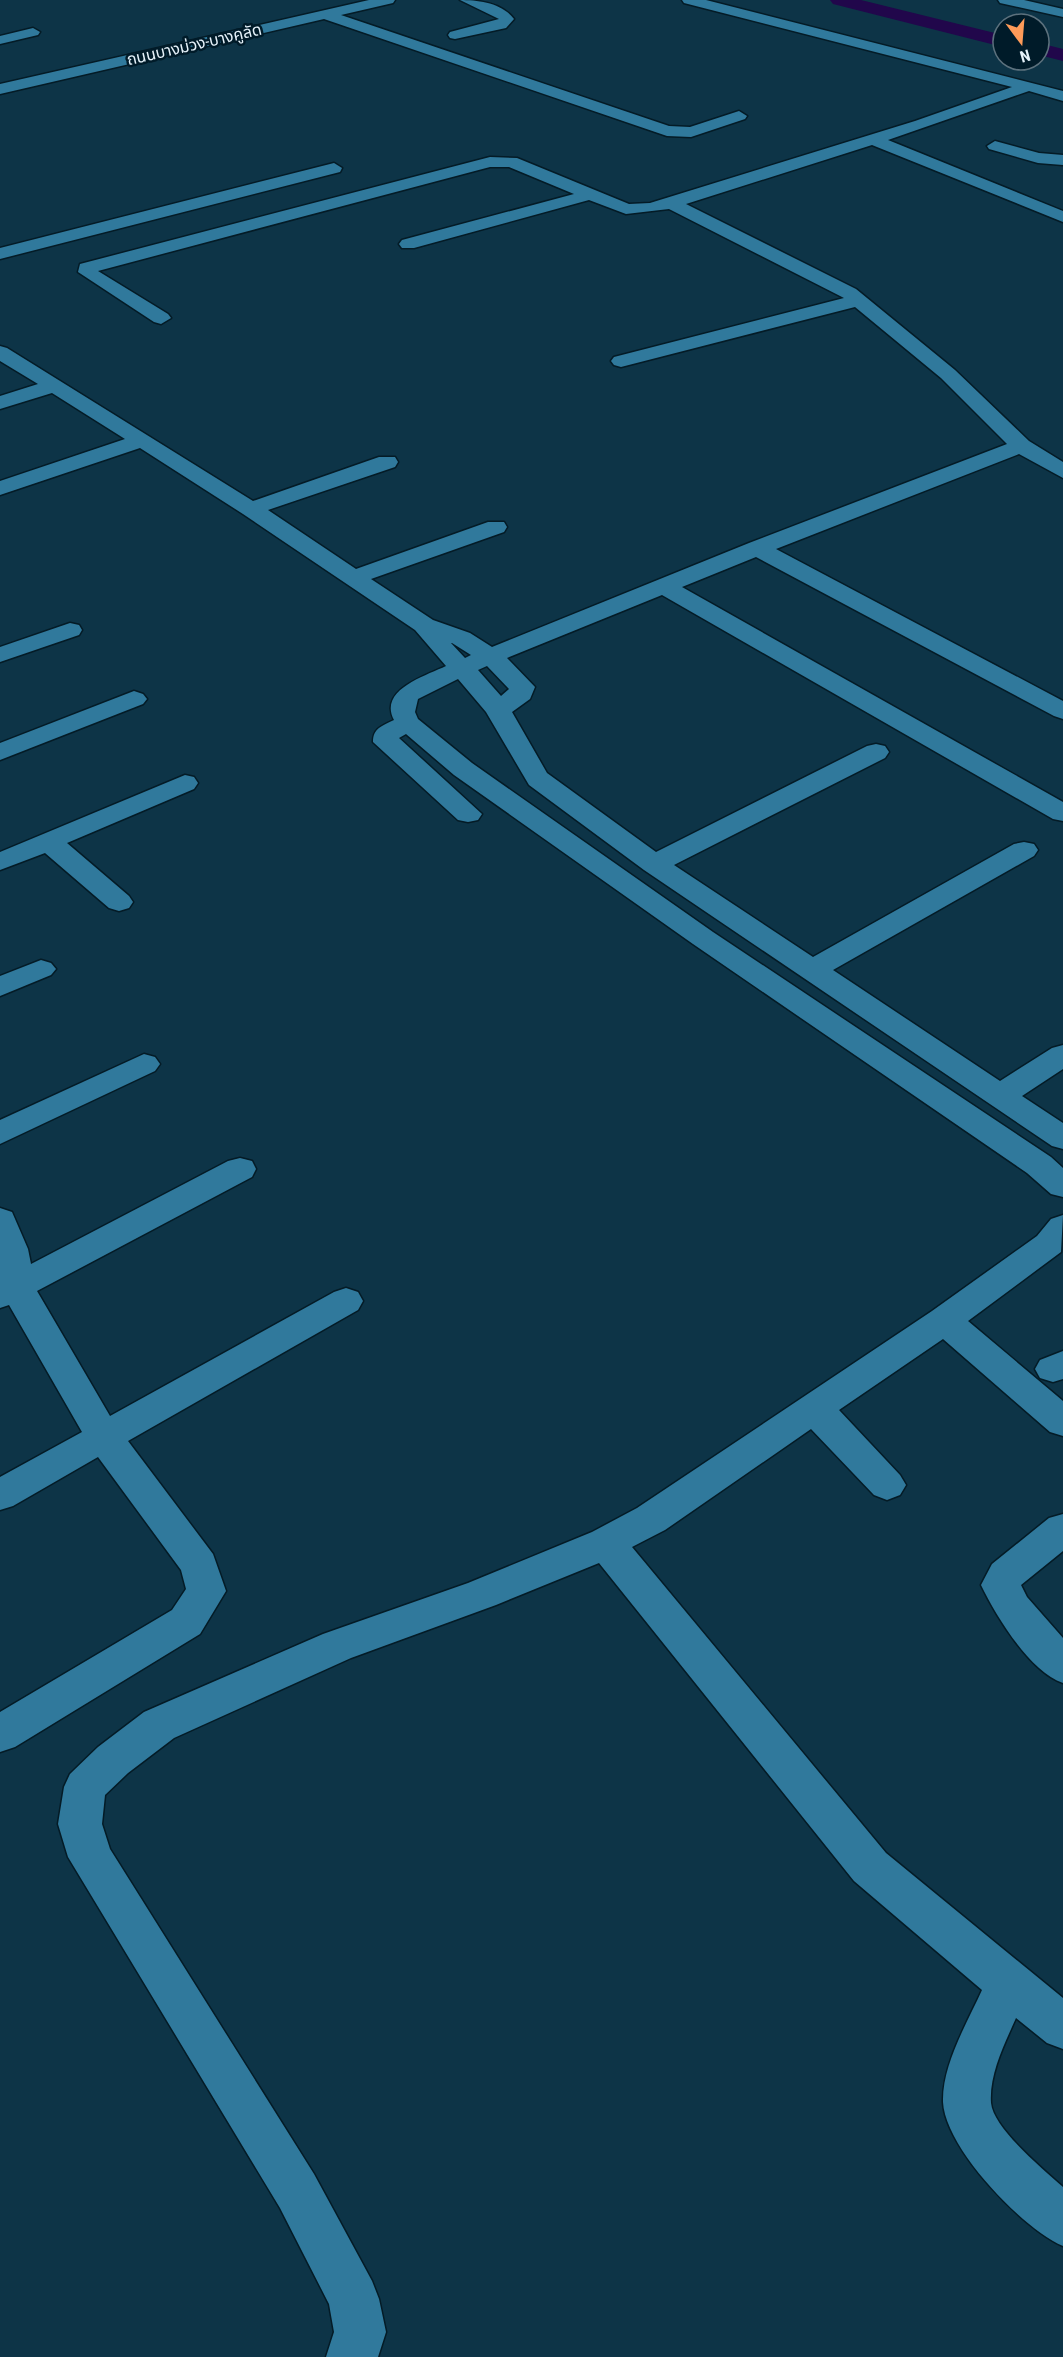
<svg xmlns="http://www.w3.org/2000/svg" width="1063" height="2357" font-family="'Roboto Condensed','Noto Sans Thai',sans-serif">
<rect width="100%" height="100%" fill="#0d3447"/>
<g fill="none" stroke-linecap="round" stroke-linejoin="round">
<!-- canal -->
<g fill="#21074b" fill-rule="evenodd">
<polygon points="830,0 861,0 1003,35 1003,47 833,4"/>
<polygon points="1039,43 1063,49 1063,61 1039,55"/>
</g>
<defs>
<g id="minor">
<polygon points="369,0 395,0 393,3 341,15 669,126 690,127 739,111 747,116 745,119 691,137 667,136 324,19 0,94 0,84"/>
<path d="M460,0C479,0 502,3 514,19L506,28L455,39L450,38L448,35L450,32L499,19Z"/>
<path d="M682,0H706L1063,91V101L1029,91L888,140L1063,211V222L872,145L686,204L856,289L955,370L1029,441L1063,462V478L1019,454L776,549L1063,701V719L1054,716L756,557L682,587L1063,802V821L1053,819L662,595L507,658L535,687L530,699L512,712L547,773L656,852L867,746L876,744L885,746L889,752L885,758L674,865L813,957L1014,844L1024,842L1034,844L1038,850L1034,856L833,970L1000,1081L1052,1048L1063,1045V1069L1022,1096L1063,1123V1149L1052,1146L644,870L529,785L486,712L458,679L418,699L415,712L418,719L472,763L713,932L1051,1157L1063,1168V1197L1051,1194L1027,1173L693,944L454,775L406,734L399,738L482,814L478,820L468,822L458,820L373,742C373,728 382,726 394,720C378,690 425,676 446,666L415,630L243,514L140,448L0,495V481L125,439L52,393L0,409V396L38,384L0,361V346L7,348L253,501L379,457H395L398,462L395,467L268,510L356,569L488,522H504L507,527L504,532L371,579L433,620L470,633L492,647L749,543L1007,444L941,378L855,307L621,367L614,365L611,361L614,357L844,298L669,209L626,214L589,200L414,248H402L399,244L402,240L574,194L509,167H490L98,271L168,314L171,318L161,324L154,322L78,272L80,264L490,157L517,158L629,204L650,203L915,121L1012,87L684,3ZM451,643H452L471,655L465,658ZM487,666L509,689L501,696L478,670Z"/>
<polygon points="998,0 1024,0 1063,9 1063,17 1000,3"/>
<polygon points="33,28 40,32 38,35 0,44 0,36"/>
<polygon points="995,141 1039,153 1063,155 1063,165 1038,163 989,149 987,146"/>
<polygon points="334,163 342,168 340,172 0,259 0,248"/>
<polygon points="70,623 79,625 82,630 79,635 0,662 0,647"/>
<polygon points="134,691 143,694 147,699 143,704 0,760 0,743"/>
<polygon points="185,775 194,777 198,783 194,789 67,843 129,896 133,902 129,908 119,911 109,908 45,853 0,870 0,852"/>
<polygon points="41,960 51,963 56,969 51,975 0,996 0,976"/>
<polygon points="144,1054 155,1057 160,1064 155,1071 0,1144 0,1120"/>
<polygon points="240,1158 252,1161 256,1169 252,1177 37,1291 110,1416 334,1292 346,1288 358,1292 363,1301 358,1310 128,1441 213,1554 226,1591 200,1634 15,1747 0,1752 0,1712 172,1610 186,1589 181,1570 98,1457 13,1506 0,1510 0,1477 82,1432 9,1305 0,1308 0,1208 12,1212 28,1249 31,1264 228,1161"/>
<path d="M1063,1215L1061,1252L968,1321L1063,1401V1436L1050,1432L943,1339L839,1410L900,1475L906,1485L900,1495L887,1500L874,1495L811,1429L665,1530L632,1547L886,1853L1063,1998V2049L1047,2043L1016,2018C1005,2043 989,2074 991,2103C993,2128 1044,2170 1063,2187V2246C1023,2229 945,2148 943,2102C942,2065 967,2023 982,1990L854,1881L599,1563L496,1605L351,1658L174,1738L128,1773L105,1795L102,1824L110,1849L314,2174L372,2281L379,2299L386,2332L378,2357H326L334,2332L329,2304L280,2208L68,1857L58,1824L64,1787L70,1774L98,1747L144,1712L323,1634L468,1583L592,1532L637,1508L932,1311L1037,1236L1051,1219Z"/>
<polygon points="1063,1351 1063,1379 1053,1382 1040,1378 1035,1369 1040,1360"/>
<path d="M1063,1514V1551L1021,1585L1027,1597L1063,1638V1683C1030,1672 996,1616 981,1585L992,1564L1049,1518Z"/>
</g>
</defs>
<!-- minor casing -->
<use href="#minor" stroke="#041b26" stroke-width="3"/>
<!-- minor -->
<use href="#minor" fill="#30799c" fill-rule="evenodd"/>
</g>
<g text-anchor="middle" stroke-width="5" stroke-linejoin="round" paint-order="stroke">
<!-- far-street labels -->
<g font-size="16" fill="#e5f2fa" stroke="#001b29">
<text transform="translate(194 44) rotate(-13)" y="6">ถนนบางม่วง-บางคูลัด</text>
</g>
</g>
<!-- north arrow -->
<g transform="translate(1021 42) rotate(164)"><circle r="28" fill="#001b29" stroke="#5c717d" stroke-width="1.5"/>
<path d="M0-4.5L10 22L0 15L-10 22Z" fill="#fe9b59"/>
<text y="-9" font-size="16" font-weight="bold" text-anchor="middle" fill="#e5f2fa">N</text>
</g>
</svg>
